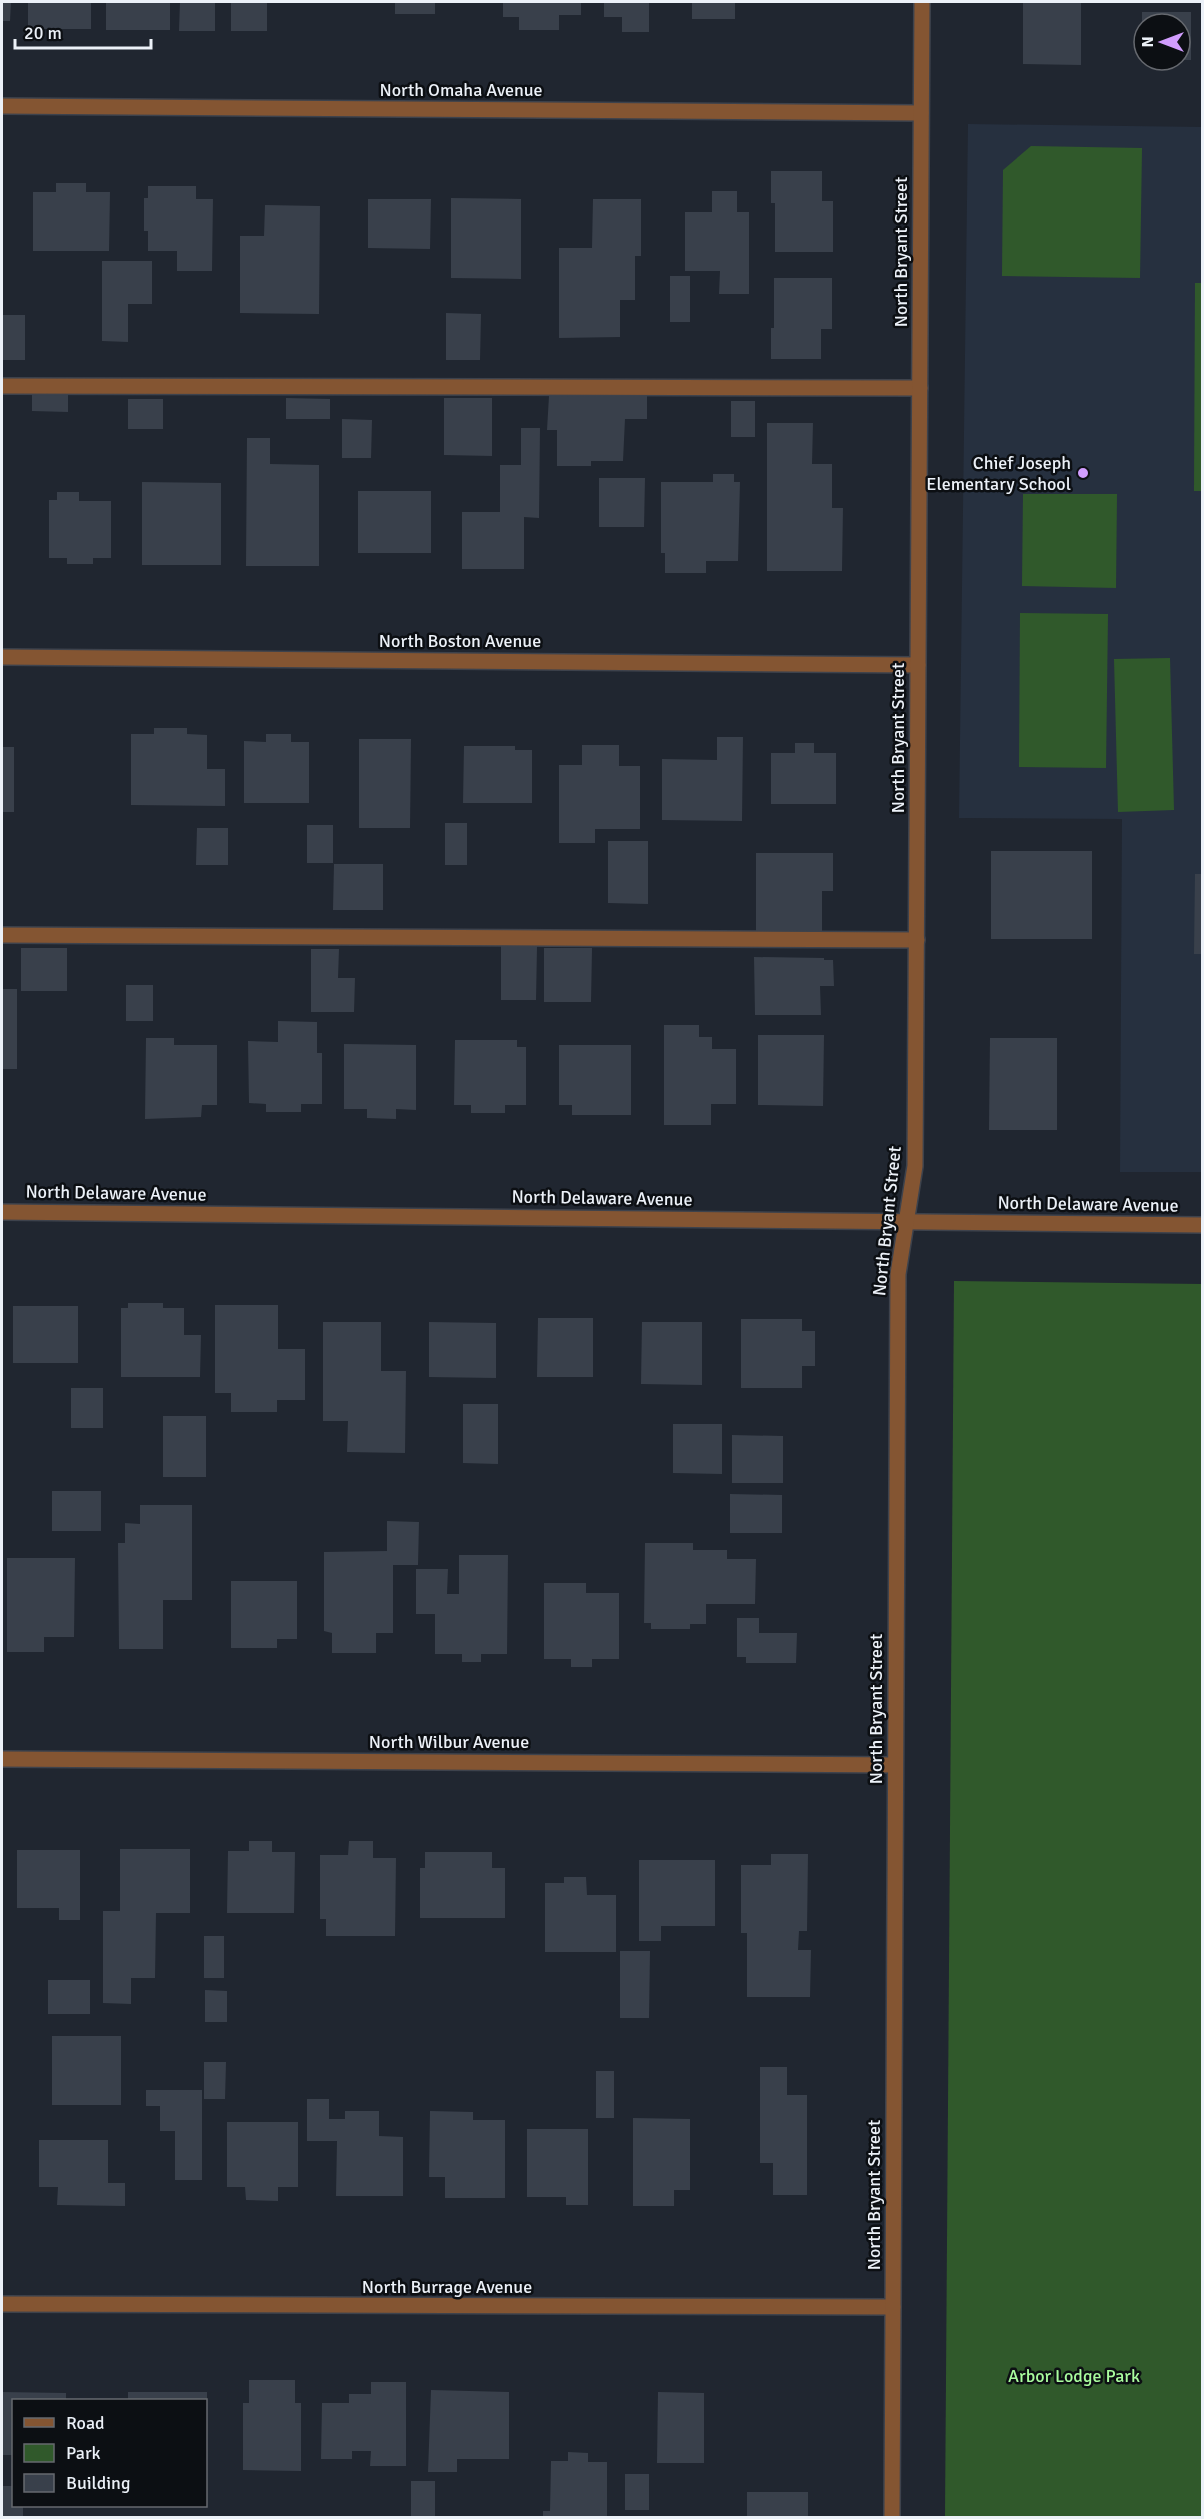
<svg xmlns="http://www.w3.org/2000/svg" width="1204" height="2519" font-family="Signika,sans-serif">
<rect width="100%" height="100%" fill="#202630"/>
<!-- built -->
<polygon fill="#26303f" points="968,124 1202,127 1202,1172 1120,1172 1122,819 959,818"/>
<!-- green -->
<g fill="#30592b">
<polygon points="1031,146 1142,148 1140,278 1002,276 1003,170"/>
<polygon points="1195,283 1202,283 1202,491 1194,491"/>
<polygon points="1023,494 1117,494 1116,588 1022,586"/>
<polygon points="1020,613 1108,614 1106,768 1019,767"/>
<polygon points="1170,658 1174,810 1118,812 1114,659"/>
<polygon points="954,1281 1202,1284 1202,2517 945,2517"/>
</g>
<!-- building -->
<g fill="#39404b">
<polygon points="2,2 11,2 10,21 2,21"/>
<rect x="28" y="2" width="63" height="27"/>
<rect x="106" y="2" width="64" height="28"/>
<polygon points="180,2 215,2 215,31 179,31"/>
<rect x="231" y="2" width="36" height="29"/>
<rect x="395" y="2" width="40" height="12"/>
<polygon points="503,2 581,2 581,15 559,15 559,30 519,30 519,17 503,17"/>
<polygon points="604,2 649,2 649,32 622,32 622,17 604,17"/>
<rect x="692" y="2" width="43" height="17"/>
<polygon points="1023,2 1081,2 1081,65 1023,64"/>
<polygon points="1142,12 1191,12 1191,60 1180,60 1180,24 1142,24"/>
<polygon points="771,171 822,171 822,201 833,201 833,252 775,252 775,203 771,203"/>
<polygon points="56,183 86,183 86,192 110,192 109,251 33,251 33,192 56,192"/>
<polygon points="148,186 196,186 196,199 213,199 212,271 177,271 177,251 148,251 148,231 144,231 144,198 148,198"/>
<polygon points="712,191 737,191 737,212 749,212 749,294 719,294 720,271 685,271 685,212 712,212"/>
<polygon points="451,198 521,199 521,279 451,278"/>
<polygon points="368,199 431,199 430,249 368,248"/>
<polygon points="593,199 641,199 641,256 635,256 635,300 620,300 620,337 559,338 559,248 592,248"/>
<polygon points="265,205 320,206 319,314 240,313 240,236 264,236"/>
<polygon points="102,261 152,261 152,304 128,304 128,342 102,341"/>
<rect x="670" y="276" width="20" height="46"/>
<polygon points="774,278 832,278 832,329 821,329 821,359 771,359 771,328 774,328"/>
<polygon points="446,313 481,314 480,360 446,360"/>
<rect x="2" y="315" width="23" height="45"/>
<polygon points="32,393 68,394 68,412 32,411"/>
<polygon points="549,396 647,396 647,419 625,419 623,461 591,461 591,466 557,466 557,430 547,430"/>
<polygon points="286,398 330,399 330,419 286,419"/>
<polygon points="444,398 492,398 492,456 444,455"/>
<rect x="128" y="399" width="35" height="30"/>
<rect x="731" y="401" width="24" height="36"/>
<polygon points="342,419 372,420 371,458 342,458"/>
<polygon points="767,423 813,423 812,464 832,464 832,508 843,508 842,571 767,571"/>
<polygon points="521,428 540,428 539,518 524,517 524,569 462,569 462,512 500,512 500,465 521,465"/>
<polygon points="247,438 270,438 270,464 319,465 319,566 246,566"/>
<polygon points="713,474 734,474 734,482 740,482 738,561 706,561 706,573 665,573 665,553 661,553 661,482 713,482"/>
<polygon points="599,478 645,478 644,527 599,527"/>
<polygon points="142,482 221,483 221,565 142,565"/>
<rect x="358" y="491" width="73" height="62"/>
<polygon points="57,492 79,492 79,501 111,501 111,558 93,558 93,564 67,564 67,558 49,558 49,500 57,500"/>
<polygon points="154,728 187,728 187,734 207,735 207,769 225,769 225,806 131,805 131,734 154,734"/>
<polygon points="266,734 291,734 291,742 309,742 309,803 244,803 244,741 266,742"/>
<polygon points="717,737 743,737 742,821 662,820 662,759 717,760"/>
<polygon points="359,739 411,739 410,828 359,828"/>
<polygon points="795,743 814,743 814,753 836,753 836,804 771,804 771,753 795,753"/>
<polygon points="582,745 619,745 619,766 640,766 640,829 595,829 595,843 559,843 559,765 582,765"/>
<polygon points="464,746 515,746 515,750 532,750 532,803 463,803"/>
<rect x="2" y="747" width="12" height="65"/>
<rect x="445" y="823" width="22" height="42"/>
<rect x="307" y="825" width="26" height="38"/>
<polygon points="197,828 228,828 228,865 196,865"/>
<polygon points="608,841 648,841 648,904 608,903"/>
<rect x="991" y="851" width="101" height="88"/>
<polygon points="756,853 833,853 833,891 822,891 822,931 756,931"/>
<polygon points="334,864 383,864 383,910 333,910"/>
<polygon points="1195,874 1202,874 1202,954 1194,954"/>
<polygon points="501,946 537,946 536,1000 501,1000"/>
<rect x="21" y="948" width="46" height="43"/>
<polygon points="544,948 592,948 591,1002 544,1002"/>
<polygon points="311,949 339,949 338,978 355,978 354,1012 311,1012"/>
<polygon points="754,957 824,958 824,960 833,960 834,986 820,986 821,1015 755,1015"/>
<rect x="126" y="985" width="27" height="36"/>
<rect x="2" y="989" width="15" height="80"/>
<polygon points="278,1021 317,1022 317,1053 322,1053 322,1104 301,1104 301,1112 266,1112 266,1104 249,1103 248,1041 278,1042"/>
<polygon points="664,1025 699,1025 699,1037 712,1037 712,1049 736,1049 736,1104 711,1104 711,1125 664,1125"/>
<polygon points="758,1035 824,1035 823,1106 758,1105"/>
<polygon points="146,1038 174,1038 174,1045 217,1045 217,1105 202,1105 201,1117 145,1119"/>
<polygon points="990,1038 1057,1038 1057,1130 989,1130"/>
<polygon points="455,1040 517,1040 517,1047 526,1047 526,1105 505,1105 505,1113 471,1113 471,1105 454,1105"/>
<polygon points="344,1044 416,1045 416,1110 396,1109 396,1119 367,1118 367,1109 344,1109"/>
<polygon points="559,1045 631,1045 631,1115 572,1115 572,1105 559,1105"/>
<polygon points="128,1303 163,1303 163,1308 184,1308 184,1335 201,1335 200,1377 121,1377 121,1308 128,1308"/>
<polygon points="215,1305 278,1305 278,1349 305,1349 305,1400 277,1400 277,1412 231,1412 231,1393 215,1393"/>
<rect x="13" y="1306" width="65" height="57"/>
<polygon points="538,1318 593,1318 593,1377 537,1377"/>
<polygon points="741,1319 802,1319 802,1331 815,1331 815,1366 802,1366 802,1388 741,1388"/>
<polygon points="323,1322 381,1322 381,1371 406,1371 405,1453 347,1452 348,1421 323,1421"/>
<polygon points="429,1322 496,1323 496,1378 429,1377"/>
<polygon points="642,1322 702,1322 702,1385 641,1384"/>
<rect x="71" y="1388" width="32" height="40"/>
<polygon points="463,1404 498,1404 498,1464 463,1463"/>
<rect x="163" y="1416" width="43" height="61"/>
<polygon points="673,1424 722,1424 722,1474 673,1473"/>
<polygon points="732,1435 783,1436 783,1483 732,1483"/>
<rect x="52" y="1491" width="49" height="40"/>
<polygon points="730,1494 782,1495 782,1533 730,1533"/>
<polygon points="140,1505 192,1505 192,1600 163,1600 163,1649 119,1649 118,1543 125,1543 125,1523 140,1524"/>
<polygon points="387,1521 419,1522 418,1565 393,1565 393,1633 376,1633 376,1653 332,1653 332,1633 324,1631 324,1552 387,1551"/>
<polygon points="645,1543 693,1543 693,1550 727,1550 727,1559 756,1559 755,1604 706,1604 706,1624 690,1624 690,1629 651,1629 651,1623 644,1623"/>
<polygon points="459,1555 508,1555 507,1654 481,1654 481,1662 462,1662 462,1654 435,1654 435,1614 416,1614 416,1569 448,1569 447,1594 459,1594"/>
<polygon points="7,1558 75,1558 74,1637 44,1637 44,1652 7,1652"/>
<polygon points="231,1581 297,1581 297,1639 277,1639 277,1648 231,1648"/>
<polygon points="544,1583 586,1583 586,1593 619,1593 619,1659 592,1659 592,1667 571,1667 571,1659 544,1659"/>
<polygon points="737,1618 759,1618 759,1633 797,1633 796,1663 746,1663 746,1657 737,1657"/>
<polygon points="249,1841 272,1841 272,1852 295,1852 294,1913 227,1913 228,1851 249,1851"/>
<polygon points="349,1841 373,1841 373,1858 396,1858 395,1936 326,1936 326,1919 320,1919 320,1855 348,1855"/>
<polygon points="120,1849 190,1849 190,1913 156,1913 155,1978 131,1978 131,2004 103,2003 103,1911 120,1911"/>
<polygon points="17,1850 80,1850 80,1920 59,1920 59,1908 17,1908"/>
<polygon points="425,1852 492,1852 492,1868 505,1868 505,1918 420,1918 420,1868 425,1868"/>
<polygon points="771,1854 808,1854 807,1931 799,1931 798,1950 811,1950 810,1997 747,1997 747,1933 741,1933 741,1865 771,1865"/>
<polygon points="639,1860 715,1860 715,1926 661,1926 661,1941 639,1941"/>
<polygon points="564,1877 586,1877 587,1895 616,1895 616,1952 545,1952 545,1883 564,1883"/>
<rect x="204" y="1936" width="20" height="42"/>
<polygon points="620,1951 650,1951 649,2018 620,2018"/>
<rect x="48" y="1980" width="42" height="34"/>
<polygon points="205,1990 227,1991 227,2022 205,2022"/>
<rect x="52" y="2036" width="69" height="69"/>
<polygon points="204,2062 226,2062 225,2099 204,2099"/>
<polygon points="760,2067 787,2067 787,2095 807,2095 807,2195 773,2195 773,2163 760,2163"/>
<rect x="596" y="2071" width="18" height="47"/>
<polygon points="146,2090 202,2090 202,2180 175,2180 175,2131 160,2131 160,2106 146,2106"/>
<polygon points="307,2099 329,2099 329,2119 345,2119 345,2111 379,2111 379,2136 403,2137 403,2196 336,2196 337,2141 307,2141"/>
<polygon points="430,2111 473,2112 473,2120 505,2120 505,2198 445,2198 445,2177 429,2177"/>
<polygon points="633,2118 690,2119 690,2190 674,2190 674,2206 633,2206"/>
<polygon points="227,2122 298,2122 298,2187 278,2187 278,2201 246,2200 245,2187 227,2187"/>
<polygon points="527,2129 588,2129 588,2205 566,2205 566,2197 527,2197"/>
<polygon points="39,2140 108,2140 108,2183 125,2183 125,2206 57,2205 58,2187 39,2187"/>
<polygon points="249,2380 295,2380 295,2403 301,2403 301,2471 243,2470 243,2403 249,2403"/>
<polygon points="371,2382 406,2382 406,2466 370,2466 371,2451 352,2451 352,2459 321,2459 322,2403 349,2403 349,2394 371,2394"/>
<polygon points="431,2390 509,2392 509,2459 457,2459 457,2472 428,2472"/>
<polygon points="2,2392 66,2393 66,2400 14,2400 14,2455 2,2455"/>
<rect x="128" y="2392" width="79" height="8"/>
<polygon points="658,2392 704,2393 704,2463 657,2463"/>
<polygon points="568,2452 588,2453 588,2462 607,2462 607,2518 543,2518 543,2511 550,2511 551,2461 568,2461"/>
<rect x="625" y="2474" width="24" height="36"/>
<rect x="411" y="2481" width="24" height="35"/>
<polygon points="2,2486 14,2486 14,2506 23,2506 23,2518 2,2518"/>
<rect x="747" y="2492" width="61" height="26"/>
</g>
<g fill="none" stroke-linecap="round" stroke-linejoin="round">
<defs>
<g id="lane">
<polyline points="2,386 920,388"/>
<polyline points="2,935 917,940"/>
</g>
<g id="street">
<polyline points="2,106 921,113"/>
<polyline points="2,657 918,665"/>
<polyline points="2,1212 1202,1225"/>
<polyline points="2,1759 895,1765"/>
<polyline points="2,2304 893,2307"/>
<polyline points="892,2518 898,1274 915,1166 922,2"/>
</g>
</defs>
<!-- lane casing -->
<use href="#lane" stroke="#3d424c" stroke-width="18"/>
<!-- street casing -->
<use href="#street" stroke="#3d424c" stroke-width="18"/>
<!-- lane -->
<use href="#lane" stroke="#845532" stroke-width="15"/>
<!-- street -->
<use href="#street" stroke="#845532" stroke-width="15"/>
</g>
<!-- markers -->
<circle fill="#d19dfe" stroke="#0c0f13" stroke-width="2" cx="1083" cy="473" r="6"/>
<g text-anchor="middle" stroke-width="5" stroke-linejoin="round" paint-order="stroke">
<!-- street labels -->
<g font-size="18" fill="#ecf1f8" stroke="#0c0f13">
<text x="461" y="96">North Omaha Avenue</text>
<text transform="translate(901 252) rotate(-90)" y="6">North Bryant Street</text>
<text x="460" y="647">North Boston Avenue</text>
<text transform="translate(898 738) rotate(-90)" y="6">North Bryant Street</text>
<text transform="translate(116 1193) rotate(1)" y="6">North Delaware Avenue</text>
<text transform="translate(602 1198) rotate(1)" y="6">North Delaware Avenue</text>
<text transform="translate(1088 1204) rotate(1)" y="6">North Delaware Avenue</text>
<text transform="translate(887 1221) rotate(-84)" y="6">North Bryant Street</text>
<text transform="translate(876 1709) rotate(-90)" y="6">North Bryant Street</text>
<text x="449" y="1748">North Wilbur Avenue</text>
<text transform="translate(874 2195) rotate(-90)" y="6">North Bryant Street</text>
<text x="447" y="2293">North Burrage Avenue</text>
</g>
<!-- poi labels -->
<g font-size="18" fill="#ecf1f8" stroke="#0c0f13" text-anchor="end">
<text x="1071" y="469">Chief Joseph<tspan x="1071" dy="21">Elementary School</tspan></text>
</g>
<!-- park labels -->
<g font-size="18" fill="#a9fc9e" stroke="#0c0f13">
<text x="1074" y="2382">Arbor Lodge Park</text>
</g>
</g>
<!-- border -->
<rect width="1204" height="2519" fill="none" stroke="#ecf1f8" stroke-width="6"/>
<!-- legend -->
<rect x="12" y="2399" width="195" height="108" fill="#0c0f13" stroke="#66696f" stroke-width="1.5"/>
<rect x="24" y="2418" width="30" height="9" fill="#845532" stroke="#66696f" stroke-width="1.5"/>
<text x="66" y="2429" font-size="18" fill="#ecf1f8">Road</text>
<rect x="24" y="2444" width="30" height="18" fill="#30592b" stroke="#66696f" stroke-width="1.5"/>
<text x="66" y="2459" font-size="18" fill="#ecf1f8">Park</text>
<rect x="24" y="2474" width="30" height="18" fill="#39404b" stroke="#66696f" stroke-width="1.5"/>
<text x="66" y="2489" font-size="18" fill="#ecf1f8">Building</text>
<!-- north arrow -->
<g transform="translate(1162 42) rotate(270)"><circle r="28" fill="#0c0f13" stroke="#66696f" stroke-width="1.5"/>
<path d="M0-4.5L10 22L0 15L-10 22Z" fill="#d19dfe"/>
<text y="-9" font-size="16" font-weight="bold" text-anchor="middle" fill="#ecf1f8">N</text>
</g>
<!-- scale -->
<path d="M15 39v9h136v-9" fill="none" stroke="#ecf1f8" stroke-width="3"/>
<text x="24" y="39" font-size="18" fill="#ecf1f8" stroke="#0c0f13" stroke-width="4.5" paint-order="stroke">20 m</text>
</svg>
